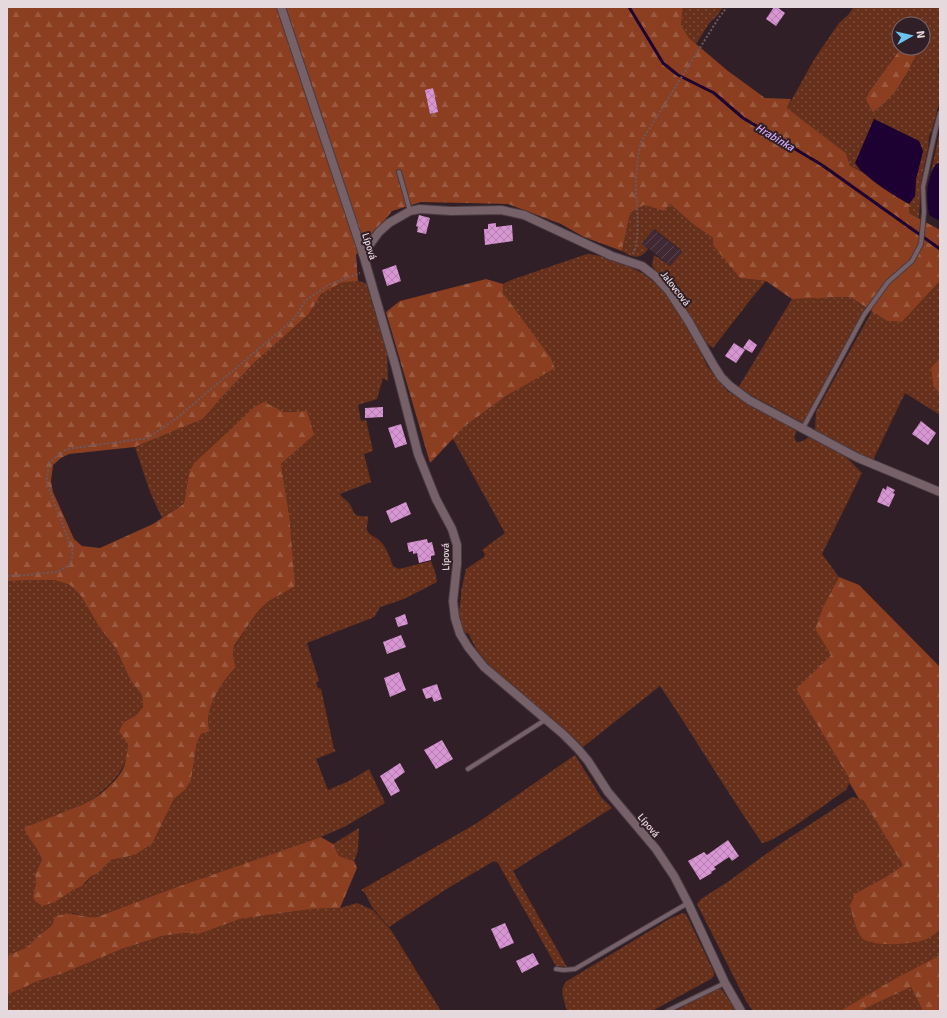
<svg xmlns="http://www.w3.org/2000/svg" width="947" height="1018" font-family="Signika,sans-serif">
<defs>
<pattern id="industrial-furrows" width="10" height="10" patternUnits="userSpaceOnUse"><rect width="10" height="10" fill="#402933"/><path d="M-1 1l2-2M0 10L10 0M9 11l2-2" fill="none" stroke="#5b4750"/></pattern>
<pattern id="grass-dots" width="8" height="8" patternUnits="userSpaceOnUse"><rect width="8" height="8" fill="#66301b"/><path d="M2 2h.1M6 6h.1" fill="none" stroke="#7c4d3c" stroke-width="1.8" stroke-linecap="round"/></pattern>
<pattern id="forest-firs" width="22" height="20" patternUnits="userSpaceOnUse"><rect width="22" height="20" fill="#8b3e20"/><path d="M5 1l3.5 6h-7zM16 11l3.5 6h-7z" fill="#9b5940"/></pattern>
<pattern id="building-cross-hatch" width="8" height="8" patternUnits="userSpaceOnUse"><rect width="8" height="8" fill="#d895d4"/><path d="M0 0l8 8M0 8l8-8" fill="none" stroke="#b380b0"/></pattern>
</defs>
<rect width="100%" height="100%" fill="#311f27"/>
<!-- industrial -->
<polygon fill="url(#industrial-furrows)" points="653,229 682,252 670,266 642,243"/>
<!-- grass -->
<g fill="url(#grass-dots)" fill-rule="evenodd">
<polygon points="683,7 723,7 717,16 710,22 696,44 689,38 681,25"/>
<path d="M854,7H940V63L938,72L940,79V100L932,130L929,136L928,148L921,181L919,218L909,213V204L915,196L916,179L923,151L919,141L874,119L856,163L860,170L850,166L846,153L787,108L815,58L839,23L848,15ZM899,24H923V48H919L903,81L885,103L872,111L866,100L869,92L901,48H899Z"/>
<polygon points="940,130 940,163 936,164 931,172"/>
<path d="M670,204L694,225L713,238L740,278L766,281L751,299L713,348L704,341L691,317L670,286L655,270L652,265L654,255L670,266L682,252L681,250L654,229L642,243L648,249C640,260 633,258 622,251L630,213L644,205L664,211Z"/>
<path d="M587,254C604,255 631,266 645,275C661,285 687,315 690,334L695,338L707,366L727,391L797,430C795,434 793,438 797,442L803,441L809,437L844,455L862,473L822,554L839,577L823,607L815,629L831,655L796,689L849,778V784L846,790C832,799 775,843 762,843C727,792 695,738 660,686L583,747C566,730 547,714 528,699C507,681 479,662 469,634L464,632L459,620V611L461,598V592L466,569L484,557L485,554L482,550L505,533L453,439L465,426L506,396L555,367L503,293V284L511,280Z"/>
<path d="M358,281L366,283L387,352L388,381L383,378L377,399L358,405L361,421L366,420L373,451L364,454L371,482L340,494C342,498 344,498 347,501C356,509 349,518 368,516C369,521 365,527 368,532C370,536 377,537 380,541C387,548 390,558 393,566L399,569L431,561L436,575L437,582L404,599L380,607L375,616L372,618L307,643L319,681L316,683L318,688L321,689L334,749L336,751L316,759L328,790L349,781L369,769L385,803L344,827L321,837L171,889L97,917L88,918L73,913L39,935L27,947L7,956V581L54,580L70,585L81,596L98,625L116,649L131,681L142,695L143,707L136,715L124,722C125,729 128,736 128,743C129,764 117,779 102,791C94,798 87,805 76,807L25,828L35,845L42,859L35,875L36,883L33,896L64,895L86,883L91,876L97,874L111,860L135,855L152,844L174,799L186,789L191,780L197,742L201,734L210,730C202,711 223,680 236,667L233,657L234,647L258,611L269,601L280,594L289,514L281,464L314,435L295,411L284,412L277,409L254,407L189,473L184,503L162,518L150,492L135,447L203,419L220,399L254,363L309,314L321,294L341,283Z"/>
<polygon points="940,281 940,357 931,368 933,386 940,394 940,415 905,393 873,460 856,453 815,430 816,412 872,311 887,321 902,322"/>
<polygon points="850,297 866,308 803,423 738,388 792,299"/>
<polygon points="575,755 601,797 612,808 513,871 567,967 556,966 498,863 494,861 448,888 389,927 372,907 365,893 361,890 477,823"/>
<polygon points="852,797 863,800 903,865 886,877 854,921 863,938 871,943 927,939 940,930 940,955 896,978 840,1011 753,1011 746,1001 697,904 701,899 729,881 780,844"/>
<polygon points="359,828 358,851 354,861 339,856 333,844"/>
<polygon points="357,903 373,910 391,930 441,1011 7,1011 7,995 38,981 61,974 122,949 162,936 185,933 199,934 240,919 312,909 340,908"/>
<path d="M683,913L686,914L714,972V976L711,979L652,1011H567C565,1001 558,989 567,981L671,918Z"/>
<polygon points="911,987 923,1011 860,1011"/>
<polygon points="721,989 723,991 736,1011 675,1011 714,990"/>
</g>
<!-- forest -->
<g fill="url(#forest-firs)">
<path d="M7,7H683L681,25L689,38L728,71L765,98L791,99L787,108L846,153L850,166C872,175 889,193 909,204V213L940,230V281L902,322L887,321L850,297L792,299L766,281L740,278L713,245V238L694,225L670,204L664,211L644,205L630,213L622,251L584,237L561,224L508,204L421,202L392,211L356,255L358,281L341,283L321,294L309,314L254,363L220,399L203,419L135,447L69,454L61,458L53,465L51,481L53,492L74,539L82,546L100,548L153,524L182,505L184,503L189,473L194,463L227,433L254,407L264,402L284,412L307,411L314,435L281,464L289,514L295,586L269,601L258,611L234,646L233,657L236,667C223,680 202,711 210,731L201,734L197,742L191,780L186,789L174,799L152,844L135,855L111,860L97,874L91,876L82,886L73,890L55,902L42,906L35,901L33,896L36,883L35,875L42,859C38,848 28,838 24,828L76,807C90,804 112,786 120,774C126,766 127,754 128,744L119,731L124,722L136,715L143,707L142,695L131,681L116,649L98,625L81,596L70,585L54,580L7,581Z"/>
<path d="M901,48H919C907,74 898,95 873,112L872,111L866,100L869,92Z"/>
<polygon points="486,279 503,284 503,293 550,357 555,368 506,396 465,426 430,463 386,312 400,301"/>
<polygon points="940,357 940,394 933,386 931,368"/>
<path d="M839,577L859,585L940,667V930C936,933 932,936 927,939C916,944 871,948 862,938C855,929 853,916 850,906L855,894L886,877L903,865L863,800L859,799L849,782V778L796,689L831,655L815,629L823,607Z"/>
<path d="M321,837L333,844L339,856L354,861L357,868L340,908L312,909L240,919L199,934L185,933L162,936L122,949L61,974L38,981L7,995V956L27,947L39,935L52,926L55,917C73,909 80,919 97,917L171,889Z"/>
<polygon points="940,955 940,1011 923,1011 911,987 860,1011 840,1011 896,978"/>
</g>
<!-- water -->
<g fill="#1c0132">
<path d="M874,119L919,141L923,151L916,179L915,196L909,204C893,195 865,178 855,163Z"/>
<path d="M940,163V221L929,215C926,197 926,180 936,164Z"/>
</g>
<g fill="none" stroke-linecap="round" stroke-linejoin="round">
<!-- stream -->
<polyline stroke="#1c0132" stroke-width="3" points="629,7 663,63 678,75 714,93 743,118 822,165 940,249"/>
</g>
<!-- building -->
<g fill="url(#building-cross-hatch)">
<polygon points="774,7 777,7 785,13 776,26 766,19"/>
<polygon points="433,88 438,112 430,114 425,90"/>
<polygon points="419,215 430,218 426,234 417,232 418,227 416,226"/>
<polygon points="496,223 496,227 512,225 513,241 485,245 484,229 488,229 488,224"/>
<polygon points="396,265 401,281 387,286 382,270"/>
<polygon points="749,339 757,345 752,353 743,348"/>
<polygon points="734,343 745,350 736,363 725,356"/>
<polygon points="383,407 383,417 365,418 365,408"/>
<polygon points="921,421 936,433 928,445 912,434"/>
<polygon points="401,424 407,444 395,448 388,428"/>
<polygon points="887,486 895,490 893,493 895,494 889,507 877,502 883,488 886,490"/>
<polygon points="406,502 411,514 391,523 386,511"/>
<polygon points="427,539 428,543 432,542 435,555 431,556 431,560 419,563 417,553 413,554 413,551 409,552 407,543"/>
<polygon points="405,614 408,624 398,627 395,618"/>
<polygon points="401,635 406,647 387,654 383,642"/>
<polygon points="399,672 406,690 390,697 384,678"/>
<polygon points="437,684 442,699 434,702 432,697 426,699 422,689"/>
<polygon points="442,740 453,759 436,769 424,750"/>
<polygon points="400,763 405,772 394,780 400,791 391,796 380,776"/>
<polygon points="728,840 739,856 732,861 729,857 714,867 716,869 711,872 712,873 700,880 688,861 704,852 707,855"/>
<polygon points="505,923 514,943 500,949 491,929"/>
<polygon points="533,953 539,964 522,973 516,961"/>
</g>
<g fill="none" stroke-linecap="round" stroke-linejoin="round">
<defs>
<g id="service">
<polyline points="399,172 410,211"/>
<polyline points="803,428 864,315 888,282 912,261 921,244 924,212 923,187 935,132 940,113"/>
<polyline points="468,769 545,720"/>
<polyline points="556,969 564,970 575,969 688,903"/>
<polyline points="667,1011 725,983"/>
</g>
<g id="minor">
<polyline points="281,7 363,254 396,368 418,454 436,499 452,529 457,545 457,564 453,601 455,618 460,634 468,647 484,667 563,734 578,749 588,761 608,792 656,849 674,876 688,903 725,983 741,1011"/>
<polyline points="363,254 379,232 389,223 410,211 420,209 451,211 501,210 524,215 612,256 642,266 655,276 669,291 689,322 714,366 721,377 730,386 749,400 858,458 940,492"/>
</g>
</defs>
<!-- service casing -->
<use href="#service" stroke="#493b41" stroke-width="6"/>
<!-- minor casing -->
<use href="#minor" stroke="#493b41" stroke-width="10"/>
<!-- path -->
<g stroke="#6a5a61" stroke-width="2" stroke-dasharray="2 2" stroke-linecap="butt">
<path d="M633,254C640,241 637,207 636,192C636,175 637,158 641,142L718,19L727,7"/>
<polyline points="7,576 26,575 57,572 71,564 73,552 46,481 50,462 67,449 148,438 177,418 295,318 305,301 328,285 360,273"/>
</g>
<!-- service -->
<use href="#service" stroke="#766169" stroke-width="4"/>
<!-- minor -->
<use href="#minor" stroke="#766169" stroke-width="8"/>
</g>
<g text-anchor="middle" stroke-width="4" stroke-linejoin="round" paint-order="stroke">
<!-- street labels -->
<g font-size="10" fill="#e5d9dd" stroke="#311f27">
<text transform="translate(370 246) rotate(73)" y="4">Lípová</text>
<text transform="translate(676 288) rotate(52)" y="4">Jalovcová</text>
<text transform="translate(445 557) rotate(-91)" y="4">Lípová</text>
<text transform="translate(649 825) rotate(50)" y="4">Lípová</text>
</g>
<!-- water labels -->
<g font-size="11" font-style="italic" fill="#d2aefe" stroke="#311f27">
<text transform="translate(775 137) rotate(31)" y="4">Hrabinka</text>
</g>
</g>
<!-- border -->
<rect width="947" height="1018" fill="none" stroke="#e5d9dd" stroke-width="16"/>
<!-- north arrow -->
<g transform="translate(911 36) rotate(82)"><circle r="19" fill="#311f27" stroke="#796970"/>
<path d="M0-3L7 15L0 10L-7 15Z" fill="#6ac3f1"/>
<text y="-6" font-size="11" font-weight="bold" text-anchor="middle" fill="#e5d9dd">N</text>
</g>
</svg>
